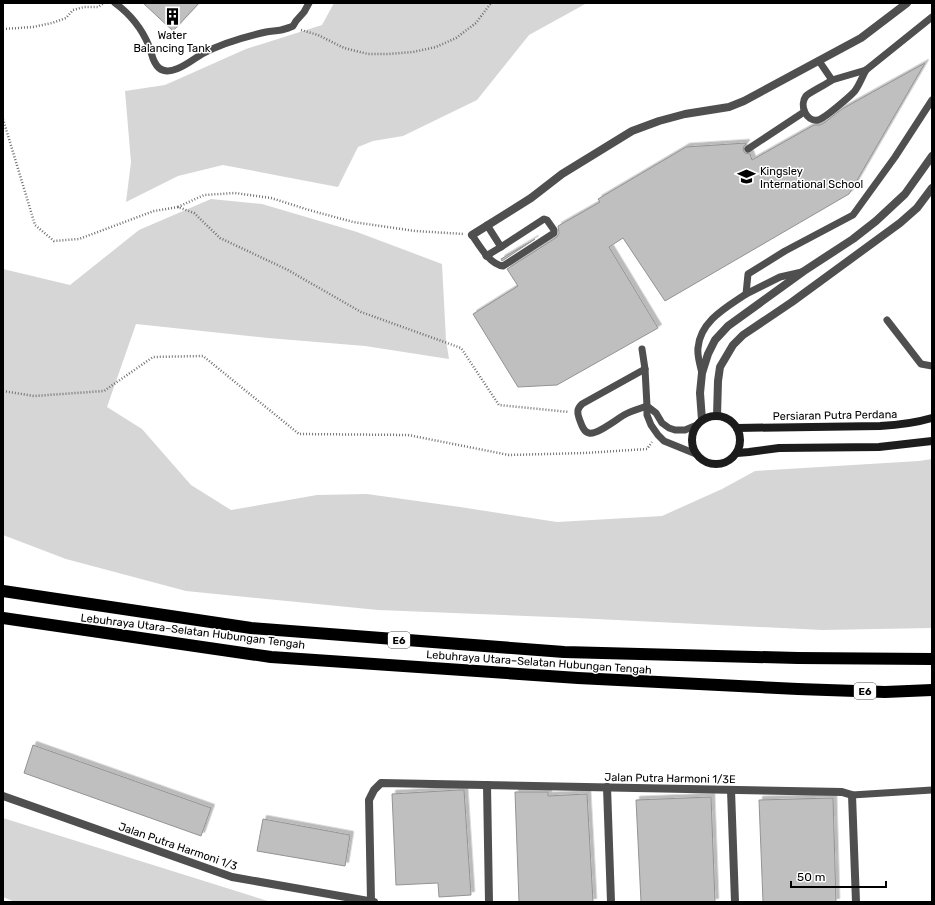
<svg xmlns="http://www.w3.org/2000/svg" width="935" height="905" font-family="Rubik,sans-serif">
<defs>
<filter id="shadow"><feDropShadow dx="3.5" dy="-3.5" stdDeviation="0" flood-color="#0004"/></filter>
</defs>
<rect width="100%" height="100%" fill="#fff"/>
<!-- green -->
<g fill="#d6d6d6">
<polygon points="334,3 587,3 529,35 477,100 403,136 373,141 358,147 338,187 223,165 178,176 126,202 131,162 125,91 165,85 246,49 322,25"/>
<polygon points="211,199 262,204 357,232 442,264 446,340 449,359 365,346 268,338 136,324 107,407 142,429 191,485 231,510 317,495 367,494 460,507 557,522 662,516 722,489 755,471 919,461 932,459 932,628 822,630 576,618 378,610 186,591 66,559 3,535 3,269 70,285 139,230"/>
<polygon points="3,818 271,902 15,902 3,897"/>
</g>
<!-- building -->
<g fill="#bfbfbf" stroke="#939393" filter="url(#shadow)">
<polygon points="143,3 199,3 173,31"/>
<polygon points="925,63 849,194 665,301 623,238 609,247 658,328 557,385 518,387 473,314 518,286 507,269 557,237 559,233 558,226 600,202 598,199 686,147 746,143 746,144 744,146 743,150 745,153 750,154 752,160 814,125 820,125 824,123 842,109"/>
<polygon points="535,239 502,261 501,259"/>
<polygon points="33,745 211,808 201,836 24,773"/>
<polygon points="459,790 464,790 471,895 439,897 438,883 396,885 392,794"/>
<polygon points="515,792 548,792 548,796 587,794 593,902 519,902"/>
<polygon points="711,797 715,902 641,902 636,800"/>
<polygon points="833,798 836,902 763,902 759,800"/>
<polygon points="263,819 350,835 345,866 257,851"/>
</g>
<g fill="none" stroke-linecap="round" stroke-linejoin="round">
<!-- path -->
<g stroke="#717171" stroke-width="2.5" stroke-dasharray="1 2" stroke-linecap="butt">
<polyline points="3,29 33,27 52,23 66,18 73,10 84,7 98,7 104,3"/>
<polyline points="301,30 318,35 344,48 368,54 388,54 413,52 436,47 456,38 476,23 491,3"/>
<polyline points="3,119 35,225 54,241 79,239 154,211 178,207 194,213 220,238 288,270 361,312 461,348 499,405 569,412"/>
<polyline points="178,207 204,195 235,193 271,198 309,210 353,222 415,231 464,234"/>
<polyline points="3,391 34,396 104,391 153,357 203,356 299,434 408,435 509,455 585,453 647,449 652,442"/>
</g>
<!-- service -->
<g stroke="#4f4f4f" stroke-width="7">
<path d="M115,3C130,14 142,29 149,46C152,53 152,62 159,68C171,78 192,60 202,54C222,43 244,37 266,32C271,31 276,31 281,30C285,29 289,28 293,26L296,21L304,12L309,3"/>
<polyline points="819,61 832,80 866,70 932,17"/>
<path d="M832,80C827,84 810,92 806,96C799,105 806,122 818,120C824,119 849,97 854,92C859,86 862,77 866,70"/>
<polyline points="748,149 804,112"/>
<path d="M472,235C479,245 490,265 503,266L554,233V230L547,220L544,219L501,247L487,225"/>
<polyline points="486,256 501,247"/>
<polyline points="746,294 780,277 802,272"/>
<polyline points="887,320 921,364 932,366"/>
<polyline points="642,349 645,369 647,406 656,413 662,423 669,428 675,430 685,430 697,425"/>
<path d="M645,369L582,404C577,409 577,412 579,418C581,423 583,432 589,433C597,435 617,419 624,415C631,411 639,409 647,406V415L651,425L658,435L664,441L696,454"/>
<path d="M702,373C700,365 697,356 698,348C700,321 727,307 746,294L748,274L785,251L853,215L895,157L932,100"/>
<polyline points="852,795 932,790"/>
</g>
<!-- minor -->
<g stroke="#4f4f4f" stroke-width="8">
<polyline points="472,235 531,198 562,174 632,131 659,121 685,114 729,107 744,101 861,38 907,3"/>
<polyline points="717,416 718,381 720,367 733,345 743,335 792,302 900,223 917,208 932,188"/>
<polyline points="702,420 700,393 702,373 708,354 715,340 728,326 804,271 853,239 876,221 905,194 932,156"/>
<polyline points="487,785 489,902"/>
<polyline points="607,787 611,902"/>
<polyline points="731,790 735,902"/>
<polyline points="3,796 232,877 374,902"/>
<polyline points="371,901 369,800 374,790 381,783 842,792 852,795 856,902"/>
</g>
<!-- secondary -->
<g stroke="#1c1c1c" stroke-width="8">
<circle cx="716" cy="440" r="24"/>
<path d="M737,428L880,426C898,425 915,423 932,418"/>
<polyline points="737,453 749,452 779,448 879,447 932,441"/>
</g>
<!-- motorway -->
<g stroke="#000" stroke-width="12">
<polyline points="3,591 251,628 564,652 798,658 932,659"/>
<polyline points="3,618 271,657 578,678 798,689 885,692 932,690"/>
</g>
</g>
<!-- icons -->
<defs>
<symbol id="building-bare" viewBox="-9 -9 18 18"><path d="M-4-6H4V6H1V3H-1V6H-4ZM-2.5-4.3h1.7v1.8h-1.7ZM.8-4.3h1.7v1.8H.8ZM-2.5-1h1.7V.8h-1.7ZM.8-1h1.7V.8H.8Z" fill="#000" stroke="#fff" stroke-width="2.5" paint-order="stroke"/></symbol>
<symbol id="school-bare" viewBox="-9 -9 18 18"><path d="M0-5L7-2L0 1L-7-2ZM-4 1L0 2.5L4 1V4Q0 6-4 4Z" fill="#000" stroke="#fff" stroke-width="2.5" paint-order="stroke"/></symbol>
</defs>
<g fill-rule="evenodd">
<use href="#building-bare" x="160" y="4" width="25" height="25"/>
<use href="#school-bare" x="734" y="164" width="25" height="25"/>
</g>
<g text-anchor="middle" stroke-width="3" stroke-linejoin="round" paint-order="stroke">
<!-- shield labels -->
<g fill="#fff" stroke="#4c4c4c" stroke-width="1">
<rect x="388" y="632" width="22" height="16" rx="3"/>
<rect x="854" y="683" width="22" height="16" rx="3"/>
</g>
<g font-size="10" font-weight="bold" fill="#000">
<text x="399" y="644">E6</text>
<text x="865" y="695">E6</text>
</g>
<!-- poi labels -->
<g font-size="11" fill="#000" stroke="#fff">
<text x="172" y="39">Water<tspan x="172" dy="13">Balancing Tank</tspan></text>
<text x="760" y="175" text-anchor="start">Kingsley<tspan x="760" dy="13">International School</tspan></text>
</g>
<!-- street labels -->
<g font-size="11" fill="#000" stroke="#fff">
<text transform="translate(835 415) rotate(-1)" y="4">Persiaran Putra Perdana</text>
<text transform="translate(193 631) rotate(7)" y="4">Lebuhraya Utara–Selatan Hubungan Tengah</text>
<text transform="translate(539 662) rotate(4)" y="4">Lebuhraya Utara–Selatan Hubungan Tengah</text>
<text transform="translate(670 778) rotate(1)" y="4">Jalan Putra Harmoni 1/3E</text>
<text transform="translate(178 846) rotate(19)" y="4">Jalan Putra Harmoni 1/3</text>
</g>
</g>
<!-- border -->
<rect width="935" height="905" fill="none" stroke="#000000" stroke-width="8"/>
<!-- scale -->
<path d="M791 881v6h95v-6" fill="none" stroke="#000000" stroke-width="2"/>
<text x="797" y="881" font-size="12" fill="#000000" stroke="#ffffff" stroke-width="3" paint-order="stroke">50 m</text>
</svg>
